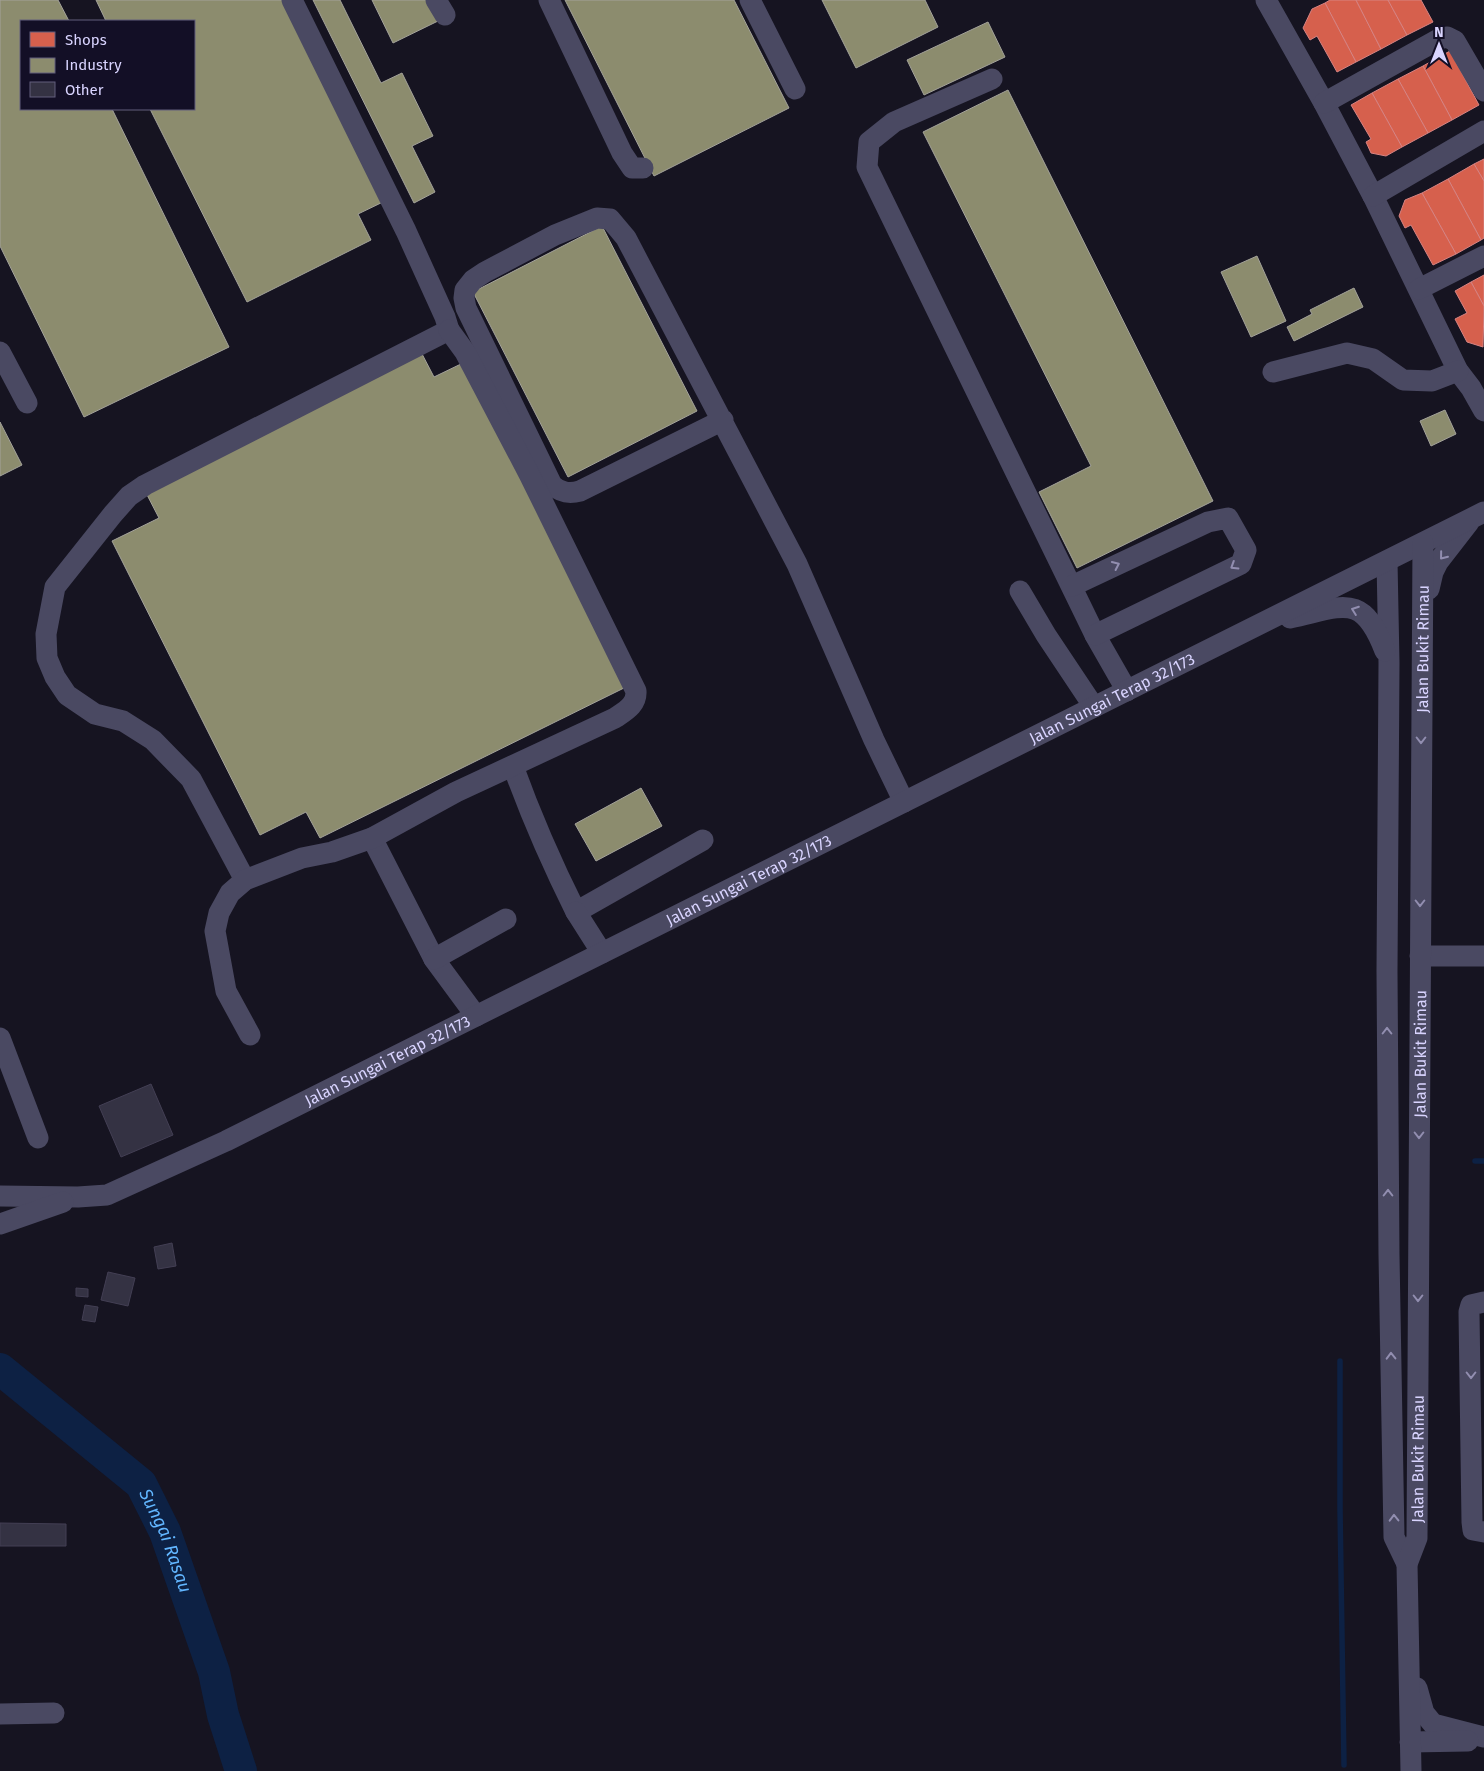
<svg xmlns="http://www.w3.org/2000/svg" width="1484" height="1771" font-family="'Fira Sans',sans-serif">
<rect width="100%" height="100%" fill="#161421"/>
<!-- shops -->
<g fill="#d6604d" stroke="#d78382">
<polygon points="1330,0 1356,0 1381,49 1356,62 1325,3"/>
<polygon points="1356,0 1388,0 1407,35 1381,49"/>
<polygon points="1388,0 1421,0 1433,22 1407,35"/>
<polygon points="1325,3 1356,62 1337,72 1317,36 1310,40 1303,28 1312,9"/>
<polygon points="1450,51 1479,105 1452,120 1423,66"/>
<polygon points="1423,66 1452,120 1428,133 1398,79"/>
<polygon points="1398,79 1428,133 1402,147 1372,93"/>
<polygon points="1372,93 1402,147 1386,156 1371,153 1366,142 1371,139 1351,105"/>
<polygon points="1484,159 1484,181 1474,164"/>
<polygon points="1474,164 1484,181 1484,238 1481,240 1448,179"/>
<polygon points="1448,179 1481,240 1456,254 1422,193"/>
<polygon points="1422,193 1456,254 1433,265 1411,225 1405,228 1399,216 1405,200"/>
<polygon points="1484,275 1484,306 1471,282"/>
<polygon points="1471,282 1484,306 1483,347 1467,342 1455,319 1467,313 1455,291"/>
</g>
<!-- industry -->
<g fill="#8c8c6e" stroke="#a3a29a">
<polygon points="0,0 58,0 69,21 21,21 21,109 112,109 229,347 84,417 0,246"/>
<polygon points="96,0 286,0 387,200 358,214 371,240 247,302 150,109 194,109 194,21 106,21"/>
<polygon points="313,0 340,0 381,83 402,73 433,136 412,146 435,192 414,203"/>
<polygon points="372,0 427,0 438,21 393,43"/>
<polygon points="565,0 734,0 789,108 654,176"/>
<polygon points="822,0 925,0 938,27 856,68"/>
<polygon points="988,22 1005,57 924,95 907,60"/>
<polygon points="1008,90 1213,501 1077,568 1039,492 1091,466 923,132"/>
<polygon points="602,226 697,411 568,477 473,292"/>
<polygon points="1257,256 1286,321 1251,337 1221,272"/>
<polygon points="1354,288 1363,307 1294,341 1287,327 1312,314 1310,310"/>
<polygon points="421,352 434,377 463,363 626,687 320,838 306,812 260,835 112,541 159,518 144,489"/>
<polygon points="1445,410 1456,434 1431,446 1420,421"/>
<polygon points="0,422 22,465 0,476"/>
<polygon points="641,788 662,826 596,861 575,824"/>
</g>
<g fill="none" stroke-linecap="round" stroke-linejoin="round">
<!-- stream -->
<g stroke="#0d2144" stroke-width="5.5">
<polyline points="1475,1161 1484,1161"/>
<polyline points="1340,1361 1340,1508 1344,1765"/>
</g>
<!-- river -->
<path stroke="#0d2144" stroke-width="32" id="s1" d="M0,1369L141,1484L165,1532L214,1672L223,1715L241,1771"/>
</g>
<!-- building -->
<g fill="#343243" stroke="#433f54">
<polygon points="151,1084 173,1135 121,1157 99,1106"/>
<polygon points="172,1243 176,1266 158,1269 154,1247"/>
<polygon points="108,1272 135,1278 128,1306 101,1300"/>
<polygon points="76,1288 88,1289 88,1297 76,1296"/>
<polygon points="85,1305 98,1307 95,1322 82,1320"/>
<polygon points="0,1523 66,1524 66,1546 0,1546"/>
</g>
<g fill="none" stroke-linecap="round" stroke-linejoin="round">
<!-- minor -->
<g stroke="#4a4962" stroke-width="21">
<polyline points="436,0 445,15"/>
<polyline points="549,0 622,153 632,168 643,168"/>
<polyline points="750,0 795,89"/>
<polyline points="1266,0 1324,103 1373,196 1458,371 1471,388 1484,411"/>
<polyline points="992,79 894,122 869,142 867,167 1095,635 1127,691"/>
<polyline points="1324,103 1439,39 1447,37 1455,41 1484,91"/>
<polyline points="1373,196 1484,131"/>
<polyline points="1419,289 1484,256"/>
<polyline points="0,352 27,403"/>
<polyline points="1273,372 1347,353 1373,359 1403,380 1432,381 1458,371"/>
<path d="M723,420L580,491C569,494 561,493 552,485L466,308L464,298L465,290L473,280L485,272L555,235L597,218L610,219L626,238L797,564L874,740L904,802"/>
<polyline points="1387,561 1389,663 1387,971 1389,1255 1394,1537 1407,1564"/>
<polyline points="1072,586 1208,522 1228,518 1246,550 1241,564 1095,635"/>
<polyline points="1429,589 1433,572 1438,562 1469,522"/>
<polyline points="1020,591 1046,635 1094,707"/>
<path d="M1290,618C1343,607 1362,591 1385,651"/>
<path d="M513,766C531,816 552,864 576,912L703,840"/>
<polyline points="372,838 434,959 476,1016"/>
<polyline points="245,880 191,779 153,740 123,721 95,714 67,695 55,677 47,658 46,634 55,587 113,514 129,496 145,485 449,330 445,317 406,231 292,0"/>
<polyline points="576,912 602,953"/>
<polyline points="1420,956 1484,956"/>
<polyline points="434,959 506,919"/>
<path d="M250,1035L226,991L215,931L219,913L230,893L245,880L302,858L332,852L372,838L456,792L615,718C625,711 637,705 636,691L529,474L465,352L449,330"/>
<polyline points="0,1038 38,1138"/>
<path id="s2" d="M0,1196L78,1197L107,1195L226,1141L1484,512"/>
<polyline points="0,1224 63,1202"/>
<polyline points="1484,1302 1471,1305 1469,1312 1472,1522 1473,1530 1484,1532"/>
<polyline points="1417,1688 1424,1713 1433,1724 1484,1737"/>
<polyline points="0,1714 54,1713"/>
<polyline points="1410,1742 1468,1741"/>
<path id="s3" d="M1411,1771L1407,1564L1417,1538L1423,543"/>
</g>
</g>
<!-- one-way arrows -->
<defs><path id="oneway-chevron" d="M-2-3.5L2.5 0L-2 3.5" fill="none" stroke-width="1.6" stroke-linecap="round" stroke-linejoin="round" transform="scale(1.25)"/></defs>
<g stroke="#928eb0">
<use href="#oneway-chevron" transform="translate(1443 556) rotate(129)"/>
<use href="#oneway-chevron" transform="translate(1116 565) rotate(-25)"/>
<use href="#oneway-chevron" transform="translate(1234 566) rotate(148)"/>
<use href="#oneway-chevron" transform="translate(1355 610) rotate(-160)"/>
<use href="#oneway-chevron" transform="translate(1421 740) rotate(90)"/>
<use href="#oneway-chevron" transform="translate(1420 903) rotate(90)"/>
<use href="#oneway-chevron" transform="translate(1387 1031) rotate(-90)"/>
<use href="#oneway-chevron" transform="translate(1419 1135) rotate(90)"/>
<use href="#oneway-chevron" transform="translate(1388 1193) rotate(-90)"/>
<use href="#oneway-chevron" transform="translate(1418 1298) rotate(90)"/>
<use href="#oneway-chevron" transform="translate(1391 1356) rotate(-91)"/>
<use href="#oneway-chevron" transform="translate(1471 1375) rotate(90)"/>
<use href="#oneway-chevron" transform="translate(1394 1518) rotate(-91)"/>
</g>
<g text-anchor="middle" stroke-width="5" stroke-linejoin="round" paint-order="stroke">
<!-- street labels -->
<g font-size="16" fill="#d9d4ff" stroke="#130f26">
<text dy="6" stroke="none"><textPath href="#s3" startOffset="1124">Jalan Bukit Rimau</textPath></text>
<text dy="6" stroke="none"><textPath href="#s2" startOffset="1228">Jalan Sungai Terap 32/173</textPath></text>
<text dy="6" stroke="none"><textPath href="#s2" startOffset="822">Jalan Sungai Terap 32/173</textPath></text>
<text dy="6" stroke="none"><textPath href="#s3" startOffset="719">Jalan Bukit Rimau</textPath></text>
<text dy="6" stroke="none"><textPath href="#s2" startOffset="418">Jalan Sungai Terap 32/173</textPath></text>
<text dy="6" stroke="none"><textPath href="#s3" startOffset="314">Jalan Bukit Rimau</textPath></text>
</g>
<!-- water labels -->
<g font-size="18" font-style="italic" fill="#62b6ff" stroke="#130f26">
<text dy="6" stroke="none"><textPath href="#s1" startOffset="244">Sungai Rasau</textPath></text>
</g>
</g>
<!-- legend -->
<rect x="20" y="20" width="175" height="90" fill="#130f26" stroke="#625e7d"/>
<rect x="30" y="32" width="25" height="15" fill="#d6604d" stroke="#625e7d"/>
<text x="65" y="45" font-size="15" fill="#d9d4ff">Shops</text>
<rect x="30" y="58" width="25" height="15" fill="#8c8c6e" stroke="#625e7d"/>
<text x="65" y="70" font-size="15" fill="#d9d4ff">Industry</text>
<rect x="30" y="82" width="25" height="15" fill="#343243" stroke="#625e7d"/>
<text x="65" y="95" font-size="15" fill="#d9d4ff">Other</text>
<!-- north arrow -->
<g transform="translate(1439 45)" stroke="#130f26" stroke-width="4" paint-order="stroke">
<path d="M0-4L9 19L0 12L-9 19Z" fill="#d9d4ff"/>
<text y="-8" font-size="14" font-weight="bold" text-anchor="middle" fill="#d9d4ff">N</text>
</g>
</svg>
